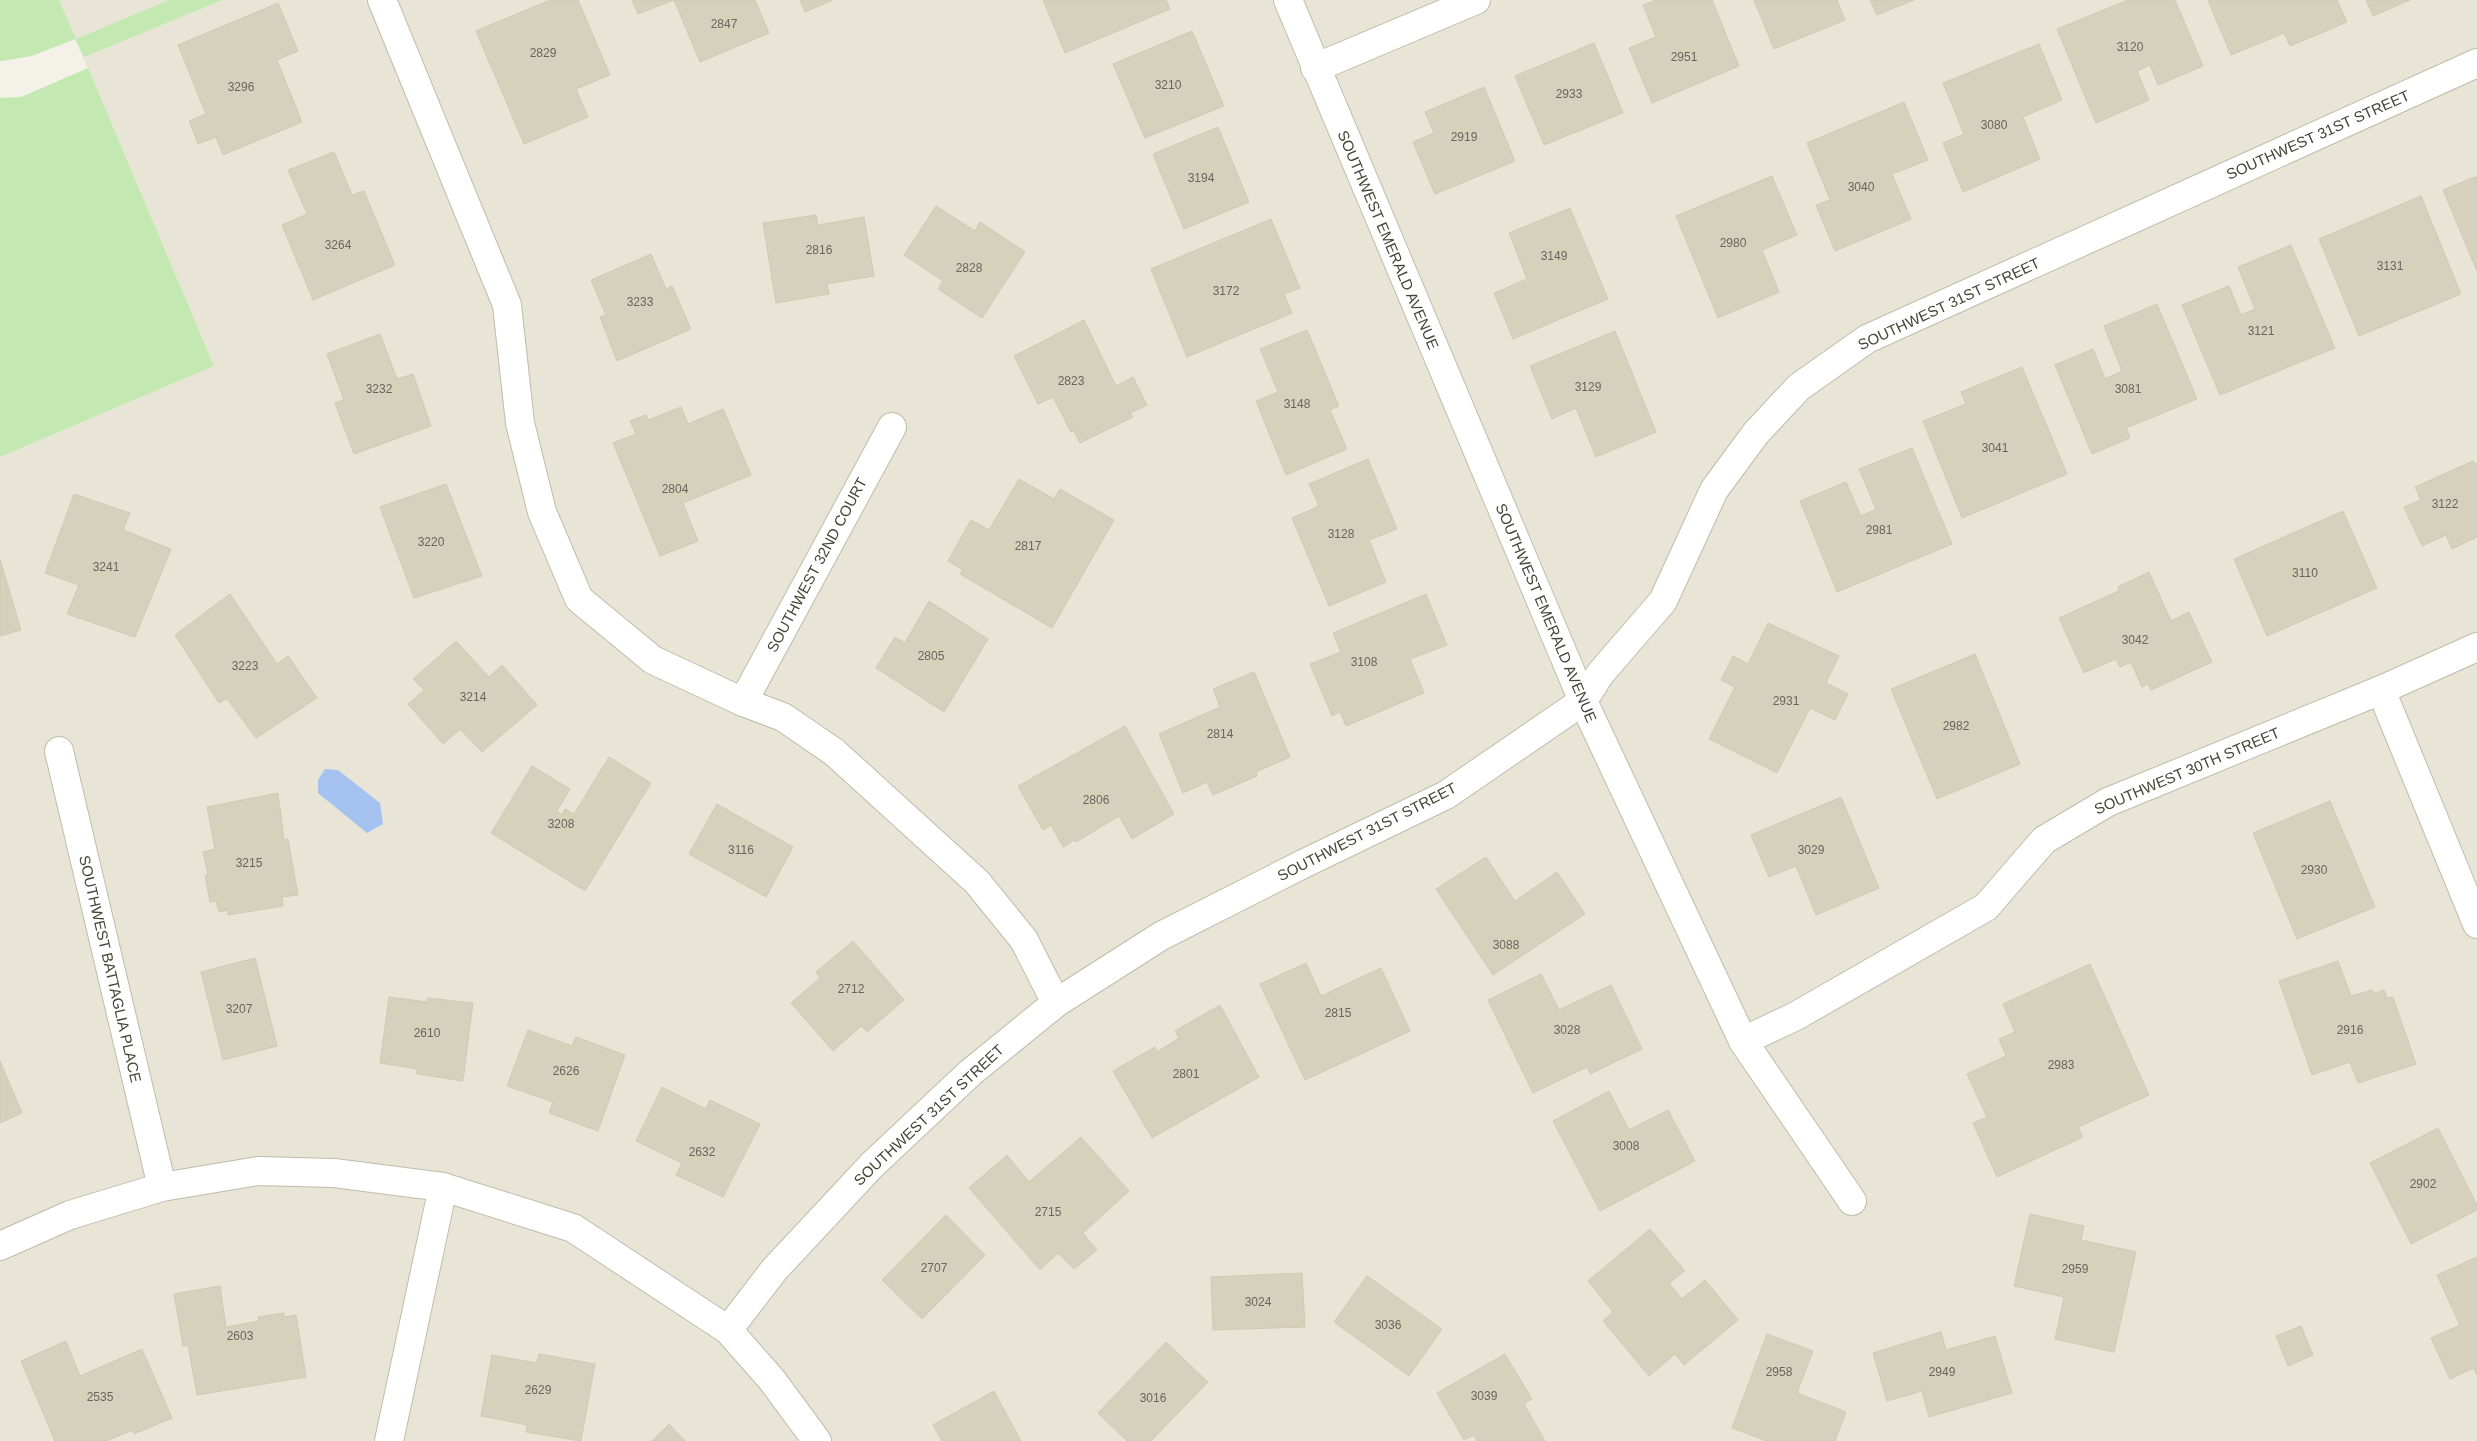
<svg xmlns="http://www.w3.org/2000/svg" width="2477" height="1441" font-family="Helvetica,sans-serif">
<rect width="100%" height="100%" fill="#f4f2e8"/>
<!-- residential -->
<polygon fill="#e8e5d6" points="59,0 2477,0 2477,1441 0,1441 0,457 214,366"/>
<!-- green -->
<g fill="#c4e8b1">
<polygon points="0,0 59,0 76,39 169,0 222,0 84,57 75,39 32,56 2,61 0,61"/>
<polygon points="88,68 214,366 0,457 0,98 21,97"/>
</g>
<!-- water -->
<polygon fill="#a5c2f0" points="325,769 338,770 380,803 383,824 367,833 318,793 318,780"/>
<!-- building -->
<g fill="#d5d1bd" stroke="#d0cab0">
<polygon points="550,0 578,0 610,75 576,89 588,117 524,144 476,31"/>
<polygon points="632,0 755,0 769,33 700,62 674,0 638,14"/>
<polygon points="800,0 833,0 805,12"/>
<polygon points="1043,0 1166,0 1170,9 1065,53"/>
<polygon points="1656,0 1712,0 1739,66 1652,103 1629,48 1656,37 1643,5"/>
<polygon points="1754,0 1837,0 1845,20 1774,49"/>
<polygon points="1870,0 1914,0 1877,15"/>
<polygon points="2128,0 2175,0 2203,66 2158,85 2150,65 2137,71 2149,100 2096,123 2057,29"/>
<polygon points="2208,0 2337,0 2347,22 2290,46 2284,33 2231,55"/>
<polygon points="2366,0 2410,0 2373,16"/>
<polygon points="278,3 298,51 277,60 302,122 223,155 216,137 198,144 189,121 206,114 178,45"/>
<polygon points="1192,31 1224,106 1145,138 1113,64"/>
<polygon points="1594,43 1623,113 1544,145 1515,76"/>
<polygon points="2039,44 2062,100 2023,117 2040,159 1963,192 1943,143 1964,134 1943,83"/>
<polygon points="1484,87 1515,161 1435,194 1413,142 1434,133 1425,112"/>
<polygon points="1904,102 1928,160 1892,174 1911,219 1835,251 1816,205 1830,200 1807,143"/>
<polygon points="1218,127 1249,202 1184,229 1153,154"/>
<polygon points="334,152 352,195 364,191 395,265 313,300 282,225 307,214 288,170"/>
<polygon points="1772,176 1797,235 1762,250 1779,292 1718,318 1676,216"/>
<polygon points="2477,176 2477,271 2443,190"/>
<polygon points="2421,196 2461,294 2359,336 2319,239"/>
<polygon points="936,206 975,231 980,222 1025,252 982,318 938,289 943,281 904,255"/>
<polygon points="1570,208 1608,299 1513,339 1494,293 1527,279 1509,233"/>
<polygon points="816,215 818,225 864,217 874,276 827,284 829,294 776,303 763,223"/>
<polygon points="1271,219 1300,288 1284,294 1292,313 1187,357 1151,269"/>
<polygon points="2291,245 2335,348 2220,395 2182,305 2229,286 2241,315 2255,309 2238,267"/>
<polygon points="651,254 666,289 672,286 691,329 617,361 600,317 606,315 591,280"/>
<polygon points="2157,304 2197,399 2126,428 2130,438 2092,454 2055,365 2093,349 2105,379 2122,371 2104,326"/>
<polygon points="1084,320 1116,386 1133,377 1147,405 1130,413 1133,417 1080,443 1074,431 1071,432 1053,397 1038,404 1014,356"/>
<polygon points="1307,330 1339,406 1330,410 1347,449 1286,475 1256,401 1278,392 1260,349"/>
<polygon points="1615,331 1656,432 1596,457 1576,408 1552,419 1530,366"/>
<polygon points="380,334 397,379 413,374 431,426 354,454 335,403 344,400 327,354"/>
<polygon points="2022,367 2067,474 1962,518 1923,421 1966,404 1961,392"/>
<polygon points="681,407 688,424 723,409 751,475 683,503 698,541 660,556 613,443 636,434 630,421 646,415 648,420"/>
<polygon points="1912,448 1952,544 1837,592 1800,501 1846,482 1861,516 1876,509 1859,469"/>
<polygon points="1368,459 1397,529 1369,540 1386,582 1329,606 1292,518 1319,506 1309,484"/>
<polygon points="2473,461 2475,464 2477,463 2477,537 2452,549 2446,535 2422,546 2404,507 2421,500 2415,487"/>
<polygon points="1019,479 1054,499 1060,489 1114,520 1052,628 960,574 963,570 948,561 971,520 989,530"/>
<polygon points="446,484 482,576 414,598 380,507"/>
<polygon points="74,494 130,513 123,530 171,549 135,637 67,614 79,585 45,573"/>
<polygon points="2343,511 2377,588 2267,636 2234,559"/>
<polygon points="0,559 21,630 0,636"/>
<polygon points="2149,572 2171,621 2189,612 2212,662 2151,690 2148,684 2142,687 2131,662 2120,667 2116,659 2084,673 2059,618 2119,591 2118,587"/>
<polygon points="230,594 277,664 288,656 317,698 256,738 227,699 219,703 175,635"/>
<polygon points="1426,594 1447,645 1410,659 1424,693 1346,726 1340,712 1332,716 1310,664 1341,652 1333,633"/>
<polygon points="929,601 988,639 944,712 876,668 895,637 905,643"/>
<polygon points="1768,623 1839,656 1826,683 1848,694 1835,720 1810,708 1777,773 1709,739 1735,687 1721,680 1733,656 1748,664"/>
<polygon points="456,641 489,677 502,665 537,705 482,752 460,729 443,744 408,704 424,690 413,679"/>
<polygon points="1975,654 2020,764 1937,799 1891,689"/>
<polygon points="1254,672 1290,757 1256,772 1257,776 1213,795 1207,782 1183,793 1159,734 1220,707 1213,689"/>
<polygon points="1125,726 1174,814 1132,839 1119,816 1076,842 1075,840 1063,847 1051,825 1043,830 1018,786"/>
<polygon points="609,757 651,783 585,891 491,833 532,766 570,789 557,811 562,815 565,809 574,814"/>
<polygon points="278,793 284,840 288,839 298,895 282,897 283,906 228,915 228,910 219,912 216,901 210,902 205,875 208,875 203,852 215,849 207,807"/>
<polygon points="1841,797 1879,888 1816,915 1796,866 1769,877 1751,835"/>
<polygon points="2330,801 2375,907 2297,939 2253,833"/>
<polygon points="717,804 793,847 766,897 689,854"/>
<polygon points="1486,857 1515,901 1557,872 1585,914 1493,975 1436,889"/>
<polygon points="853,941 904,1000 867,1032 861,1026 833,1051 791,1003 820,978 816,972"/>
<polygon points="255,958 277,1046 223,1060 201,972"/>
<polygon points="2338,961 2351,996 2372,990 2374,994 2384,990 2387,998 2393,997 2416,1064 2358,1083 2350,1062 2312,1075 2279,981"/>
<polygon points="1306,963 1321,996 1381,968 1410,1031 1305,1080 1260,984"/>
<polygon points="2090,964 2149,1095 2078,1127 2083,1137 1997,1177 1973,1123 1987,1117 1967,1074 2006,1056 1999,1039 2015,1032 2003,1004"/>
<polygon points="1541,974 1559,1010 1611,985 1642,1049 1590,1074 1587,1067 1533,1093 1488,1000"/>
<polygon points="389,997 427,1002 428,998 473,1003 463,1081 417,1074 417,1069 380,1063"/>
<polygon points="1220,1005 1259,1077 1152,1138 1113,1071 1155,1047 1157,1052 1179,1038 1175,1031"/>
<polygon points="528,1030 572,1046 576,1037 625,1055 598,1131 549,1113 553,1102 507,1086"/>
<polygon points="0,1061 22,1113 0,1123"/>
<polygon points="662,1087 706,1109 710,1100 760,1124 723,1197 676,1175 682,1163 636,1141"/>
<polygon points="1609,1091 1629,1130 1668,1110 1695,1161 1600,1211 1553,1121"/>
<polygon points="2438,1128 2477,1205 2477,1210 2411,1244 2370,1163"/>
<polygon points="1081,1137 1129,1191 1083,1233 1097,1250 1074,1269 1058,1253 1040,1270 969,1188 1007,1155 1029,1182"/>
<polygon points="2030,1214 2084,1226 2081,1240 2136,1252 2114,1352 2055,1339 2064,1297 2014,1286"/>
<polygon points="946,1215 985,1255 922,1319 882,1280"/>
<polygon points="1650,1229 1685,1271 1669,1283 1682,1299 1705,1280 1738,1320 1684,1365 1675,1354 1649,1376 1603,1321 1613,1312 1588,1281"/>
<polygon points="2477,1257 2477,1375 2474,1368 2450,1379 2431,1338 2460,1325 2437,1275"/>
<polygon points="1302,1273 1305,1327 1213,1330 1211,1277"/>
<polygon points="1367,1276 1442,1329 1409,1376 1334,1322"/>
<polygon points="220,1286 226,1327 259,1321 258,1317 284,1313 284,1317 296,1315 306,1377 197,1395 188,1345 183,1346 174,1294"/>
<polygon points="2301,1326 2313,1355 2288,1366 2276,1336"/>
<polygon points="1941,1332 1946,1350 1995,1336 2012,1393 1929,1417 1922,1391 1887,1401 1873,1353"/>
<polygon points="1767,1334 1813,1351 1797,1393 1846,1412 1835,1441 1767,1441 1732,1428"/>
<polygon points="66,1341 80,1376 142,1349 172,1418 134,1434 133,1430 106,1441 55,1441 21,1361"/>
<polygon points="1166,1342 1208,1382 1151,1441 1127,1441 1098,1413"/>
<polygon points="539,1354 595,1364 581,1441 526,1432 527,1425 481,1416 492,1355 537,1363"/>
<polygon points="1505,1354 1532,1399 1524,1404 1545,1441 1477,1441 1474,1435 1464,1440 1437,1393"/>
<polygon points="994,1391 1021,1441 942,1441 933,1425"/>
<polygon points="669,1424 685,1441 652,1441"/>
</g>
<g fill="none" stroke-linecap="round" stroke-linejoin="round">
<defs>
<g id="minor">
<polyline points="382,0 507,305 520,423 542,512 579,599 653,660 743,702 783,717 834,752 977,882 1024,940 1056,1003"/>
<polyline points="1288,0 1583,701 1743,1041 1852,1201"/>
<polyline points="1315,68 1476,0"/>
<polyline points="2381,690 2477,924"/>
<polyline points="743,702 892,427"/>
<polyline points="59,751 162,1187"/>
<polyline points="1743,1041 1796,1016 1986,907 2044,840 2108,802 2381,690 2477,647"/>
<polyline points="0,1246 70,1215 162,1187 258,1171 334,1173 443,1187 573,1228 728,1330 772,1380 817,1441"/>
<polyline points="728,1330 774,1270 872,1165 970,1073 1056,1003 1161,936 1303,864 1446,795 1583,701 1600,674 1663,601 1714,490 1756,433 1799,387 1867,339 2477,63"/>
<polyline points="389,1441 443,1187"/>
</g>
</defs>
<!-- minor casing -->
<use href="#minor" stroke="#bfbcaa" stroke-width="30"/>
<!-- minor -->
<use href="#minor" stroke="#fff" stroke-width="28"/>
</g>
<g text-anchor="middle" stroke-width="4.5" stroke-linejoin="round" paint-order="stroke">
<!-- number labels -->
<g font-size="12" fill="#6a6758">
<text x="724" y="28">2847</text>
<text x="2130" y="51">3120</text>
<text x="543" y="57">2829</text>
<text x="1684" y="61">2951</text>
<text x="1168" y="89">3210</text>
<text x="241" y="91">3296</text>
<text x="1569" y="98">2933</text>
<text x="1994" y="129">3080</text>
<text x="1464" y="141">2919</text>
<text x="1201" y="182">3194</text>
<text x="1861" y="191">3040</text>
<text x="1733" y="247">2980</text>
<text x="338" y="249">3264</text>
<text x="819" y="254">2816</text>
<text x="1554" y="260">3149</text>
<text x="2390" y="270">3131</text>
<text x="969" y="272">2828</text>
<text x="1226" y="295">3172</text>
<text x="640" y="306">3233</text>
<text x="2261" y="335">3121</text>
<text x="1071" y="385">2823</text>
<text x="1588" y="391">3129</text>
<text x="379" y="393">3232</text>
<text x="2128" y="393">3081</text>
<text x="1297" y="408">3148</text>
<text x="1995" y="452">3041</text>
<text x="675" y="493">2804</text>
<text x="2445" y="508">3122</text>
<text x="1879" y="534">2981</text>
<text x="1341" y="538">3128</text>
<text x="431" y="546">3220</text>
<text x="1028" y="550">2817</text>
<text x="106" y="571">3241</text>
<text x="2305" y="577">3110</text>
<text x="2135" y="644">3042</text>
<text x="931" y="660">2805</text>
<text x="1364" y="666">3108</text>
<text x="245" y="670">3223</text>
<text x="473" y="701">3214</text>
<text x="1786" y="705">2931</text>
<text x="1956" y="730">2982</text>
<text x="1220" y="738">2814</text>
<text x="1096" y="804">2806</text>
<text x="561" y="828">3208</text>
<text x="741" y="854">3116</text>
<text x="1811" y="854">3029</text>
<text x="249" y="867">3215</text>
<text x="2314" y="874">2930</text>
<text x="1506" y="949">3088</text>
<text x="851" y="993">2712</text>
<text x="239" y="1013">3207</text>
<text x="1338" y="1017">2815</text>
<text x="1567" y="1034">3028</text>
<text x="2350" y="1034">2916</text>
<text x="427" y="1037">2610</text>
<text x="2061" y="1069">2983</text>
<text x="566" y="1075">2626</text>
<text x="1186" y="1078">2801</text>
<text x="1626" y="1150">3008</text>
<text x="702" y="1156">2632</text>
<text x="2423" y="1188">2902</text>
<text x="1048" y="1216">2715</text>
<text x="934" y="1272">2707</text>
<text x="2075" y="1273">2959</text>
<text x="1258" y="1306">3024</text>
<text x="1388" y="1329">3036</text>
<text x="240" y="1340">2603</text>
<text x="1779" y="1376">2958</text>
<text x="1942" y="1376">2949</text>
<text x="538" y="1394">2629</text>
<text x="1484" y="1400">3039</text>
<text x="100" y="1401">2535</text>
<text x="1153" y="1402">3016</text>
</g>
<!-- street labels -->
<g font-size="15" fill="#474436" stroke="#fff">
<text transform="translate(2318 135) rotate(-24)" y="5">SOUTHWEST 31ST STREET</text>
<text transform="translate(1388 240) rotate(67)" y="5">SOUTHWEST EMERALD AVENUE</text>
<text transform="translate(1949 304) rotate(-25)" y="5">SOUTHWEST 31ST STREET</text>
<text transform="translate(817 565) rotate(-62)" y="5">SOUTHWEST 32ND COURT</text>
<text transform="translate(1546 613) rotate(67)" y="5">SOUTHWEST EMERALD AVENUE</text>
<text transform="translate(2187 771) rotate(-23)" y="5">SOUTHWEST 30TH STREET</text>
<text transform="translate(1367 832) rotate(-27)" y="5">SOUTHWEST 31ST STREET</text>
<text transform="translate(110 969) rotate(77)" y="5">SOUTHWEST BATTAGLIA PLACE</text>
<text transform="translate(929 1115) rotate(-43)" y="5">SOUTHWEST 31ST STREET</text>
</g>
</g>
</svg>
